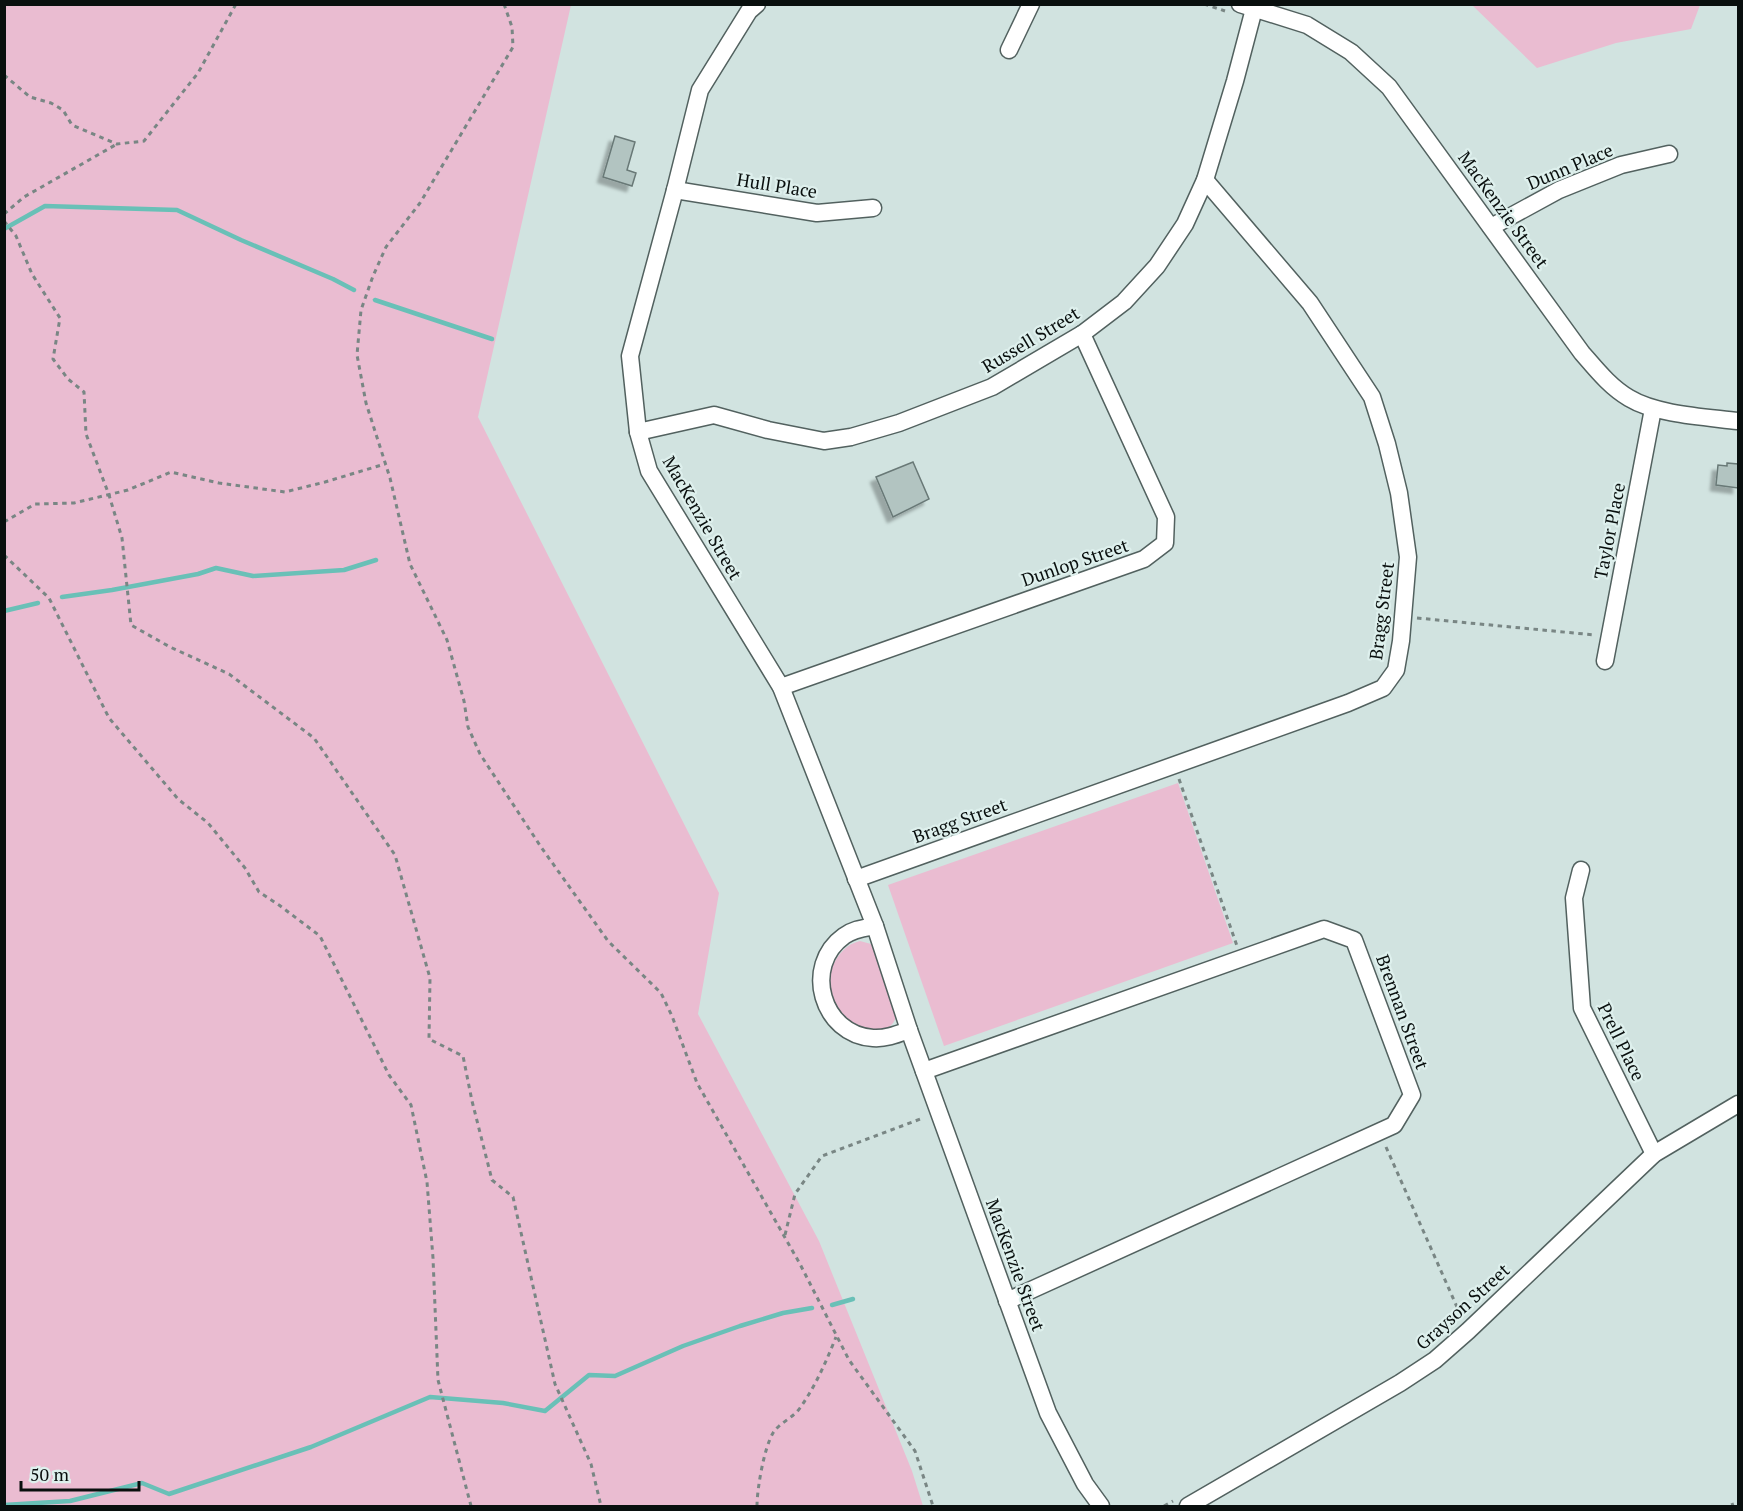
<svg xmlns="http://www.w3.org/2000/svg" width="1743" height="1511" font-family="'PT Serif',serif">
<defs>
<filter id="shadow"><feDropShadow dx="-5.5" dy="5.5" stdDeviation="1.5" flood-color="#0004"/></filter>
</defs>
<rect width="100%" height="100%" fill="#d1e3e0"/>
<!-- green -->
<g fill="#eabcd1">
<polygon points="5,4 571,5 478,417 719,893 698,1014 819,1241 912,1471 923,1506 5,1506"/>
<polygon points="1472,5 1700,5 1691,29 1616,43 1537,68"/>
<polygon points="1178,783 1233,943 944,1046 888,885"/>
<path d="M860,941L871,944L874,949L896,1012C897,1033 871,1033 856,1027C851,1026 835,1011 832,1006C830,1002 831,996 830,992C828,982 828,974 833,965C839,953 847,944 860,941Z"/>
</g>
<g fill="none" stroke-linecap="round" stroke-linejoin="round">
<!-- stream -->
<g stroke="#69c0b7" stroke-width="4.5">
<polyline points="4,229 45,206 177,210 241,240 333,279 354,290"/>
<polyline points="375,300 492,339"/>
<polyline points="62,597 112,590 198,574 216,568 253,576 344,570 376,560"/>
<polyline points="4,611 38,603"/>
<polyline points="832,1305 853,1299"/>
<polyline points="4,1505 70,1501 142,1483 169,1494 311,1447 430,1397 503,1403 545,1411 589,1375 615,1376 683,1346 740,1326 783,1313 812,1308"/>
</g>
</g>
<!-- building -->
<g fill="#b2c4c1" stroke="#697977" stroke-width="1.5" filter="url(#shadow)">
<polygon points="615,136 635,142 627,170 636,173 632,186 603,177"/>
<polygon points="913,462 929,499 893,517 876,477"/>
<polygon points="1727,463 1738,464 1738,488 1716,485 1718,465 1727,466"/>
</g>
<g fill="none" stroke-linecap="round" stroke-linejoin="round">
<defs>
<g id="minor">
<polyline points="757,4 749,11 700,90 675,190 630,356 638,432 649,471 781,687 875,926 909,1030 1048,1413 1085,1484 1101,1506"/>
<path d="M1240,4L1307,25L1351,52L1389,87L1582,353C1596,369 1610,387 1629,398C1657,415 1706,417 1738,421"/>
<polyline points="1009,50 1031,4"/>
<polyline points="675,190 817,213 873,208"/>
<polyline points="1491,227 1559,190 1621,165 1669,154"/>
<polyline points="638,432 714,415 768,430 824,441 851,437 899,423 992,387 1082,334 1124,302 1157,266 1185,224 1205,180 1235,81 1254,9"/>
<polyline points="1605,661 1653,409"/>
<polyline points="781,687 1144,559 1165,543 1166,517 1082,334"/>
<polyline points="1581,870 1574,898 1582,1008 1654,1154"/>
<polyline points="856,879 1348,703 1383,688 1396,670 1401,641 1408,557 1399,493 1387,444 1372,397 1310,303 1205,180"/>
<path d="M875,926C864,928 853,929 844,936C802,966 822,1035 873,1038C886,1039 898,1034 909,1030"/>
<polyline points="924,1071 1324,929 1354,940 1412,1095 1394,1125 1007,1301"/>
<polyline points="1188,1506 1400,1383 1435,1360 1468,1331 1654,1154 1738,1104"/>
</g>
</defs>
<!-- minor casing -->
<use href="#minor" stroke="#52615f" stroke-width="19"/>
<!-- path -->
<g stroke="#798684" stroke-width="3" stroke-dasharray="4.5 4.5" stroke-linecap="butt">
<polyline points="504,4 512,27 513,47 420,203 386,247 373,276 361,310 357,355 366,403 390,478 410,564 447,640 464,701 468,727 480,754 541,847 608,941 661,993 672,1016 697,1083 800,1264 849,1360 915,1451 933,1506"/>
<polyline points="1204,4 1225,11"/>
<polyline points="4,75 30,97 51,103 63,110 72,125 117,144 144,141 198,73 236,4"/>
<polyline points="4,214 24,197 117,144"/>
<polyline points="4,221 16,236 32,274 60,318 53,359 68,379 84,392 86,434 109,495 122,538 131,625 170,647 229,674 314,738 395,855 430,978 429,1039 463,1056 472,1101 492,1180 513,1197 555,1384 591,1464 601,1506"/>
<polyline points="4,522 35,504 74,503 128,490 171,472 219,483 285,492 325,482 385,464"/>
<polyline points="4,555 49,598 109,718 178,799 208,823 245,868 259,892 279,905 320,936 389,1075 411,1105 427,1182 433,1258 438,1380 471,1506"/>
<polyline points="1417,618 1595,635"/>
<polyline points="1179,779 1237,946"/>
<polyline points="1386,1147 1461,1316"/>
<polyline points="785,1235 795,1194 822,1156 923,1118"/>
<polyline points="1732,1503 1733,1506"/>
<path d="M757,1506C757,1489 764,1448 773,1433C779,1423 793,1418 800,1408C816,1385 826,1362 836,1337"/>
<polyline points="1164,1506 1173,1501"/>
</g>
<!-- minor -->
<use href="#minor" stroke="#fff" stroke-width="16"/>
</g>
<g text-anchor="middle" stroke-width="4.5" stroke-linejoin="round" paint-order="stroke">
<!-- street labels -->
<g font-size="18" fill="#090f0e" stroke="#def0ed">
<text transform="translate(1570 167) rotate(-23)" y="6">Dunn Place</text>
<text transform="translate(777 186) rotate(9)" y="6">Hull Place</text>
<text transform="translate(1503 210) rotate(54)" y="6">MacKenzie Street</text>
<text transform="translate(1031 340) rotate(-31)" y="6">Russell Street</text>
<text transform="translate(702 518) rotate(60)" y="6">MacKenzie Street</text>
<text transform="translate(1610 531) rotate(-79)" y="6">Taylor Place</text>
<text transform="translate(1075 563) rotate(-19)" y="6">Dunlop Street</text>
<text transform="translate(1382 611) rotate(-83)" y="6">Bragg Street</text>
<text transform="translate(960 821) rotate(-20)" y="6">Bragg Street</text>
<text transform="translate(1402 1012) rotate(70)" y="6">Brennan Street</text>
<text transform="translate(1621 1042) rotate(64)" y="6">Prell Place</text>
<text transform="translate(1015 1265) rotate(70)" y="6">MacKenzie Street</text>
<text transform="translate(1463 1307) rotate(-42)" y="6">Grayson Street</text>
</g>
</g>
<!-- border -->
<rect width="1743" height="1511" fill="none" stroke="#090f0e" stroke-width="12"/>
<!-- scale -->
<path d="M21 1481v9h118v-9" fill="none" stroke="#090f0e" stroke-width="3"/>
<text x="30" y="1481" font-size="18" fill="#090f0e" stroke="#def0ed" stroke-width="4.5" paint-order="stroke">50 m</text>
</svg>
